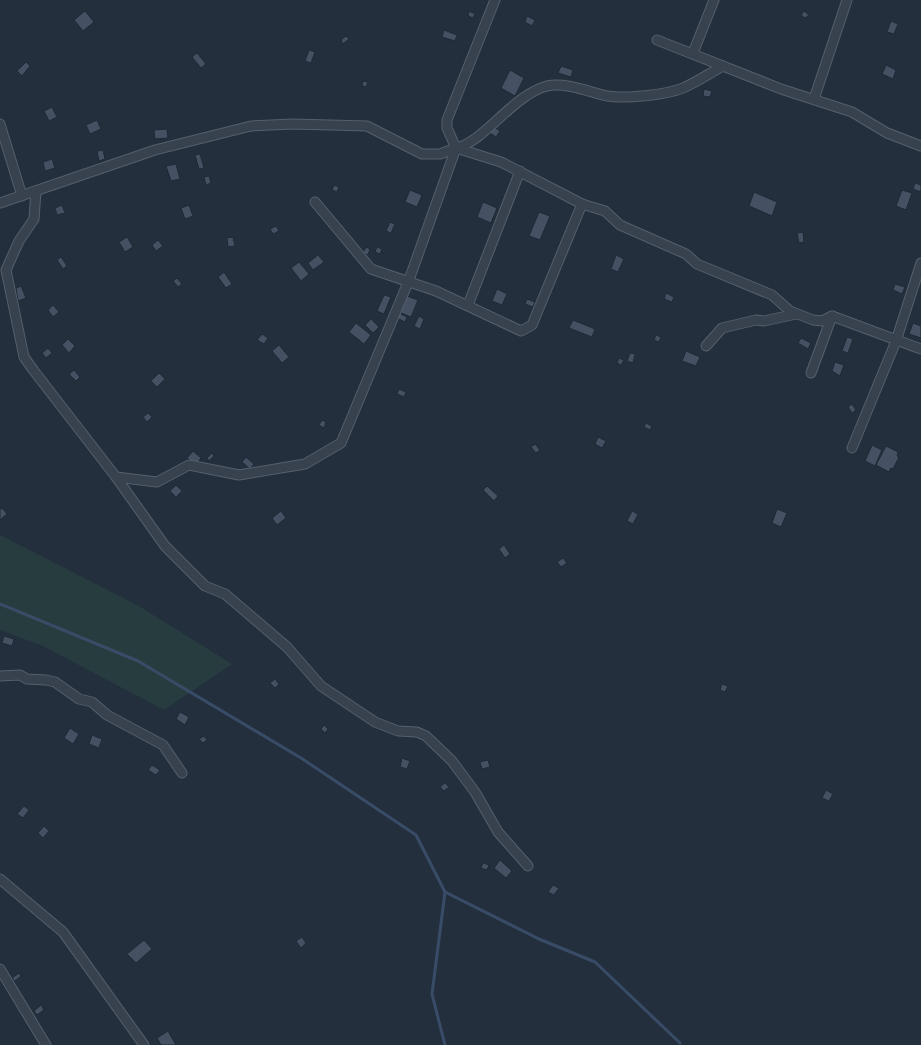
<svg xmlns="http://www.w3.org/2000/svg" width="921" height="1045" font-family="Rubik,sans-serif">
<rect width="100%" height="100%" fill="#242f3e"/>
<!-- green -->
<polygon fill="#263c3f" points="0,535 139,606 232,664 164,710 43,646 0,630"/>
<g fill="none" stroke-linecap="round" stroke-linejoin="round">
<!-- stream -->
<g stroke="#394c67" stroke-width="3">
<polyline points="0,604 138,661 301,758 416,835 445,892 432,994 445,1045"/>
<polyline points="445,892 539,939 595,962 680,1043"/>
</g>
</g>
<!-- building -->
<g fill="#455162" stroke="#1f2835">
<polygon points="85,11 94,22 83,31 74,20"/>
<polygon points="469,11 475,14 473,18 468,16"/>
<polygon points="804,11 809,15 805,18 801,15"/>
<polygon points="527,16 535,20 532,26 525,22"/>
<polygon points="891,21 898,24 894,34 887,32"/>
<polygon points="444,30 457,35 455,41 442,37"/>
<polygon points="346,36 349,39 343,44 341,40"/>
<polygon points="309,50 315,52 311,63 305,61"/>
<polygon points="197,53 206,64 201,68 192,57"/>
<polygon points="26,62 30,66 22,76 17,71"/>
<polygon points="886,65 896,70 893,79 882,74"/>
<polygon points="561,66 573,70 571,77 558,73"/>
<polygon points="510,70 524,78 515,96 501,88"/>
<polygon points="363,81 368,82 366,87 362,86"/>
<polygon points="704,89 712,91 710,97 703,96"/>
<polygon points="52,107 57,117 49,121 44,111"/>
<polygon points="97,120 101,129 90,134 86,125"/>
<polygon points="491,125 500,131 496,137 487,131"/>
<polygon points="167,129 168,138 155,139 154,130"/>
<polygon points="103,150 105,159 99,161 97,151"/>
<polygon points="200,154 204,168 199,169 195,155"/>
<polygon points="52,159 55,168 45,171 43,162"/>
<polygon points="176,164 180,179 171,181 166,166"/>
<polygon points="209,176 211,183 206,185 204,177"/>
<polygon points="915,183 921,185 921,192 913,189"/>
<polygon points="334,185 339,187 337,192 332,190"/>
<polygon points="410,190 422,195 417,207 405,202"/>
<polygon points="902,190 912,193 906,210 896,206"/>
<polygon points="754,192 777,202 772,216 749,206"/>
<polygon points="483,202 497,208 491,223 477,217"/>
<polygon points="62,205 65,213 57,215 55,208"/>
<polygon points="189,205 193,216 185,219 181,208"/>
<polygon points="539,212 550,216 540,240 529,236"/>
<polygon points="390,222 395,224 391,233 386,231"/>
<polygon points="276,226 279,231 273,234 270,229"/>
<polygon points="803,232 804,242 799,243 797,233"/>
<polygon points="127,237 133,247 125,252 119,242"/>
<polygon points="233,237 235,246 228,247 227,238"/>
<polygon points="158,240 163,246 156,251 152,245"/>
<polygon points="366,247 370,249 368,255 363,253"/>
<polygon points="377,247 382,249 380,254 375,252"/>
<polygon points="318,255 324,262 313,270 308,263"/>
<polygon points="616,255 624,259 618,272 611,269"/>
<polygon points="61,257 67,266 63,269 57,260"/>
<polygon points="299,262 309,274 301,281 291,268"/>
<polygon points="224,272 232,284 226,288 218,277"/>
<polygon points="177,278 182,284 178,287 173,281"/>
<polygon points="895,284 905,287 902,294 893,290"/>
<polygon points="21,286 26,298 18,301 16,288"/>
<polygon points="497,289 507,294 502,305 492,301"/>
<polygon points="666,293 674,297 672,302 664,299"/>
<polygon points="384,295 391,297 384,314 377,311"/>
<polygon points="407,296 418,300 411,317 399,312"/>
<polygon points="527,299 535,302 533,307 525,304"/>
<polygon points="53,305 59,312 53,317 48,310"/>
<polygon points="399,313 407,317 405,322 397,318"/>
<polygon points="419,316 424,319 420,329 414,326"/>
<polygon points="371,319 379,327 373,333 365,325"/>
<polygon points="573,320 595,329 592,337 569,328"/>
<polygon points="356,323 371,335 364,344 349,332"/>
<polygon points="913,323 921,326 921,338 909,334"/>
<polygon points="262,334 268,338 264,344 257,340"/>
<polygon points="656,335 661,337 659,342 654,340"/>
<polygon points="847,337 853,339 848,353 842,351"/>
<polygon points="801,338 811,343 808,349 798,343"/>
<polygon points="68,339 75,346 69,353 62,345"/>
<polygon points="279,345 289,357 282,363 272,351"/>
<polygon points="48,348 52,353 46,358 42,353"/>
<polygon points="686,351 700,357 696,366 682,361"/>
<polygon points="630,353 635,354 633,363 627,361"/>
<polygon points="619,358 624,360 621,365 617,363"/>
<polygon points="835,362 844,365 840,376 832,371"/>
<polygon points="74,370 80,377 76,381 69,374"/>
<polygon points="159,373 165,379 157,387 151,381"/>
<polygon points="399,389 406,392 404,397 397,394"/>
<polygon points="852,404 856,410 852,413 848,407"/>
<polygon points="148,413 152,417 147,422 143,417"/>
<polygon points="322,420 326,422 324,428 319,425"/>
<polygon points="646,423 652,426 650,430 644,427"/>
<polygon points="598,437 606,441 602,448 595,444"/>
<polygon points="535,444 540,450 536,453 531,447"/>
<polygon points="872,445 882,450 875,466 865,461"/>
<polygon points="886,446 898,452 897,456 899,457 893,469 891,468 889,472 876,465"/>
<polygon points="193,451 201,458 196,465 187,458"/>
<polygon points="212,453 214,456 209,461 207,458"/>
<polygon points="246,457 254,464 250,469 242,462"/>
<polygon points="176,485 182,491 176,497 170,491"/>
<polygon points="487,486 498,496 494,501 483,490"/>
<polygon points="2,508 7,514 0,520 0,510"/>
<polygon points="777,509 787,513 781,527 772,523"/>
<polygon points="281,511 286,518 277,525 272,518"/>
<polygon points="632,511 638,514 633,524 627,521"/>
<polygon points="504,545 510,554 505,558 499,549"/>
<polygon points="563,558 567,563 561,567 557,562"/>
<polygon points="4,636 14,639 12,646 2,643"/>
<polygon points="275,679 279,684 275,688 270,683"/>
<polygon points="722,684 728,686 725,692 720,690"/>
<polygon points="180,712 189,717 185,725 176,719"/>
<polygon points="324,725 328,729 325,733 321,729"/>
<polygon points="70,728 79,734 73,744 64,738"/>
<polygon points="92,735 102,739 99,748 89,744"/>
<polygon points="204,736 207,740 203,743 199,739"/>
<polygon points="402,758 410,761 407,769 400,767"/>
<polygon points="488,760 490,767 482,769 480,762"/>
<polygon points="152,765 160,770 156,775 148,770"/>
<polygon points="445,783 449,787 444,791 440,787"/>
<polygon points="826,790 833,794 829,801 822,798"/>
<polygon points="24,806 29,810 23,818 17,814"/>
<polygon points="44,826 49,831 43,838 38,833"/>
<polygon points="500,860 512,871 506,878 494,868"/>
<polygon points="483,863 489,865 487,870 481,868"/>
<polygon points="553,885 559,888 554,895 548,892"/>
<polygon points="302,937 306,943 301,948 296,941"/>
<polygon points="144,940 152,949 136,963 127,954"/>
<polygon points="19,973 21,976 15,981 12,978"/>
<polygon points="41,1005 44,1010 37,1015 34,1011"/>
<polygon points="168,1031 176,1045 161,1045 157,1038"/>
</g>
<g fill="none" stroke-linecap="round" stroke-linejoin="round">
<defs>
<g id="street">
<polyline points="657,40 781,89 852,112 887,133 921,146"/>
<polyline points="693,53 714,0"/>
<polyline points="814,99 847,0"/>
<polyline points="0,124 22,196"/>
<path d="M457,148C487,139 513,95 547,86C566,82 589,92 607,96C625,99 666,95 683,88C697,82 710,73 723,66"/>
<polyline points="36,191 34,219 19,241 6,270 24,357 34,371 116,477 165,546 205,586 225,594 287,647 321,686 375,722 398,731 417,732 426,736 452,761 475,792 498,832 528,866"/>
<polyline points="315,202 371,269 436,291 521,331 532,325 582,204"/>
<polyline points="0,203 155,150 251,126 293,124 367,126 422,154 440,154 456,148 501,162 582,204 605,211 620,225 686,254 697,264 772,295 790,311 813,320 822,321 832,316 921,349"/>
<polyline points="468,305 520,171"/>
<polyline points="706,346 722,328 756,320 764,321 796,314"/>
<polyline points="811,373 832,316"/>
<polyline points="852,448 896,341 921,263"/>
<polyline points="116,477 157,482 189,465 239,475 305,464 341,443 409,280 456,148 447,128 447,120 495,0"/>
<polyline points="0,676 20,675 27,679 46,680 55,682 79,699 92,702 107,715 163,745 182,773"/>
<polyline points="0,879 63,932 144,1045"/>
<polyline points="0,969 46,1045"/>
</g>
</defs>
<!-- street casing -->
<use href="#street" stroke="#565f6c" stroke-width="11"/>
<!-- street -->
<use href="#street" stroke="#38414e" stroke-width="9"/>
</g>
</svg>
